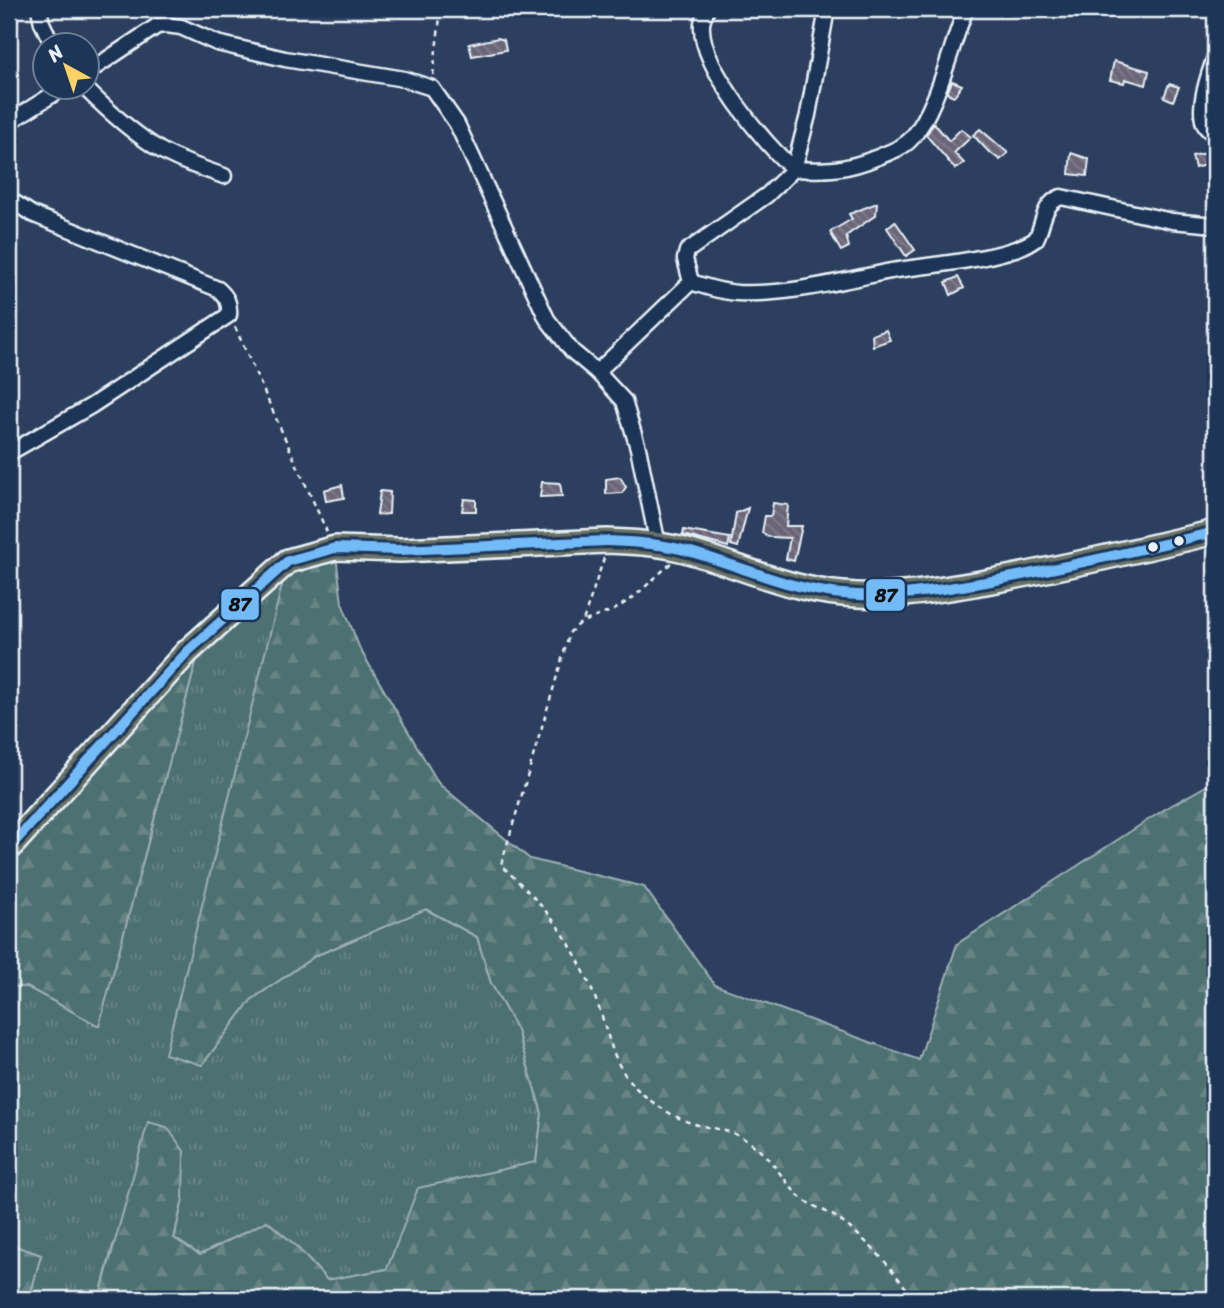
<svg xmlns="http://www.w3.org/2000/svg" width="1224" height="1308" font-family="Sriracha,sans-serif">
<defs>
<pattern id="grass-tufts" width="24" height="20" patternUnits="userSpaceOnUse" patternTransform="scale(1.75)"><rect width="24" height="20" fill="#4e7071"/><path d="M3 7l-1-3M5 7V3M7 7l1-3M15 17l-1-3M17 17v-4M19 17l1-3" fill="none" stroke="#688586"/></pattern>
<pattern id="forest-firs" width="22" height="20" patternUnits="userSpaceOnUse" patternTransform="scale(1.75)"><rect width="22" height="20" fill="#4e7071"/><path d="M5 1l3.5 6h-7zM16 11l3.5 6h-7z" fill="#688586"/></pattern>
<pattern id="building-back-hatch" width="6" height="6" patternUnits="userSpaceOnUse" patternTransform="scale(1.75)"><rect width="6" height="6" fill="#6b6678"/><path d="M-1 5l2 2M0 0l6 6M5-1l2 2" fill="none" stroke="#807c8c"/></pattern>
</defs>
<rect width="100%" height="100%" fill="#2d3f5e"/>
<filter id="ink" filterUnits="userSpaceOnUse"><feTurbulence type="fractalNoise" baseFrequency=".0143" numOctaves="2"/><feDisplacementMap in="SourceGraphic" scale="14" xChannelSelector="R" yChannelSelector="G"/><feConvolveMatrix kernelMatrix="1 2 1 2 8 2 1 2 1" color-interpolation-filters="sRGB"/></filter>
<g filter="url(#ink)">
<!-- grass -->
<polygon fill="url(#grass-tufts)" stroke="#9bb0b4" stroke-width="2" points="288,561 202,1065 251,1000 315,956 425,909 477,937 491,983 517,1030 542,1114 536,1162 419,1188 387,1269 327,1280 295,1245 267,1221 200,1255 174,1238 183,1199 113,1245 99,1299 29,1299 41,1255 9,1244 9,986 27,987 99,1025 203,636"/>
<!-- forest -->
<g fill="url(#forest-firs)" stroke="#9bb0b4" stroke-width="2">
<polygon points="335,548 342,603 360,649 439,784 530,859 644,887 715,985 919,1060 957,944 1165,809 1215,781 1215,1299 99,1299 148,1122 167,1127 184,1151 183,1199 174,1238 200,1255 267,1221 295,1245 327,1280 387,1269 418,1188 536,1162 542,1113 517,1030 491,983 477,937 426,909 315,956 251,1000 202,1065 165,1054 288,561"/>
<polygon points="203,636 99,1026 27,987 9,986 9,848"/>
<polygon points="9,1244 41,1255 29,1299 9,1299"/>
</g>
<!-- building -->
<g fill="url(#building-back-hatch)" stroke="#e8f1f8" stroke-width="2">
<polygon points="498,38 504,40 506,50 472,56 469,44"/>
<polygon points="1114,61 1149,71 1146,85 1125,79 1124,83 1110,80"/>
<polygon points="952,81 962,85 954,96 947,93"/>
<polygon points="1169,84 1179,87 1173,101 1164,97"/>
<polygon points="934,123 949,141 961,129 971,137 954,153 964,163 955,169 926,135"/>
<polygon points="980,129 1008,153 1000,160 988,151 973,135"/>
<polygon points="1215,151 1215,162 1195,168 1192,156"/>
<polygon points="1071,153 1089,159 1087,176 1069,174"/>
<polygon points="877,203 876,215 846,236 849,247 841,251 830,232 852,219 849,214"/>
<polygon points="895,221 915,250 906,256 887,228"/>
<polygon points="958,277 964,288 951,295 946,282"/>
<polygon points="886,330 890,340 873,346 872,335"/>
<polygon points="620,477 626,487 622,493 606,494 606,479"/>
<polygon points="542,482 560,483 562,496 540,497"/>
<polygon points="342,485 344,498 326,501 324,490"/>
<polygon points="380,491 390,492 389,514 377,515"/>
<polygon points="464,499 476,500 476,511 462,511"/>
<polygon points="773,503 788,505 786,526 802,526 794,561 786,559 790,538 770,537 762,533 765,516 771,516"/>
<polygon points="748,508 738,547 731,545 736,513"/>
<polygon points="684,530 689,531 730,538 728,547 683,535"/>
</g>
<g fill="none" stroke-linecap="round" stroke-linejoin="round">
<defs>
<g id="street">
<polyline points="39,9 42,23 53,46"/>
<path d="M707,9C704,16 701,22 702,29C703,68 764,145 794,169L808,115L827,9"/>
<path d="M1215,57C1209,74 1189,126 1215,133"/>
<polyline points="88,72 157,26 166,25 181,27 217,43 285,59 404,79 432,88 457,124 547,319 572,351 597,372 624,401 638,448 658,545"/>
<path d="M85,88C108,111 134,134 162,151C182,162 203,169 224,176"/>
<polyline points="9,122 63,88"/>
<path d="M9,199L32,214L218,289C227,297 230,303 229,315L91,406L9,453"/>
<path d="M691,282C706,287 722,292 738,293C789,295 841,281 891,271C927,265 1009,259 1036,239C1044,224 1042,204 1061,197L1172,221L1215,225"/>
<path d="M597,372L691,282L685,259L687,251L767,195L794,169C827,171 847,170 878,157C890,152 903,148 911,139C938,109 950,47 966,9"/>
</g>
<path id="primary" d="M9,848L187,652L288,561L335,548L401,550L606,541C630,542 655,543 680,549C735,563 785,589 843,594C892,599 938,590 986,582C1063,568 1139,550 1215,532"/>
</defs>
<!-- street casing -->
<use href="#street" stroke="#e8f1f8" stroke-width="19"/>
<!-- primary casing -->
<use href="#primary" stroke="#e8f1f8" stroke-width="28"/>
<!-- path -->
<g stroke="#e8f1f8" stroke-width="2.5" stroke-dasharray="5 5" stroke-linecap="butt">
<polyline points="433,75 441,9"/>
<polyline points="235,327 327,532"/>
<path d="M604,558L583,621L570,632L501,865C531,893 560,923 578,960C586,975 593,992 599,1008C610,1038 613,1066 637,1089C652,1103 671,1116 691,1123C710,1129 728,1128 746,1140C768,1153 780,1176 797,1194C808,1206 825,1209 838,1219C871,1243 890,1266 914,1299"/>
<polyline points="585,621 614,610 634,597 671,563"/>
</g>
<!-- street -->
<use href="#street" stroke="#1d3557" stroke-width="14"/>
<!-- primary -->
<use href="#primary" stroke="#697266" stroke-width="23"/>
<defs>
<path id="bus-1" d="M9,848L187,652L288,561L335,548L401,550L606,541C630,542 655,543 680,549C735,563 785,589 843,594C892,599 938,590 986,582C1063,568 1139,550 1215,532"/>
</defs>
<!-- bus-1 casing -->
<use href="#bus-1" stroke="#1d3557" stroke-width="16"/>
<!-- bus-1 -->
<use href="#bus-1" stroke="#73baf8" stroke-width="10"/>
</g>
</g>
<!-- markers -->
<g fill="#e8f1f8" stroke="#1d3557" stroke-width="2.5">
<circle cx="1179" cy="541" r="6"/>
<circle cx="1153" cy="547" r="6"/>
</g>
<g stroke="#1d3557" stroke-width="2.5">
<rect x="865" y="578" width="41" height="34" rx="7" fill="#73baf8"/>
<rect x="220" y="588" width="40" height="33" rx="7" fill="#73baf8"/>
</g>
<g font-size="19" text-anchor="middle" font-weight="bold" fill="#111">
<text x="886" y="602">87</text>
<text x="240" y="611">87</text>
</g>
<!-- margin -->
<rect width="1224" height="1308" fill="none" stroke="#1d3557" stroke-width="35"/>
<rect x="18" y="18" width="1189" height="1273" fill="none" stroke="#e8f1f8" stroke-width="2.5" filter="url(#ink)"/>
<!-- north arrow -->
<g transform="translate(66 66) rotate(320)"><circle r="33" fill="#1d3557" stroke="#6e8097" stroke-width="2"/>
<path d="M0-5L12 26L0 18L-12 26Z" fill="#ffd166"/>
<text y="-10" font-size="19" font-weight="bold" text-anchor="middle" fill="#e8f1f8">N</text>
</g>
</svg>
